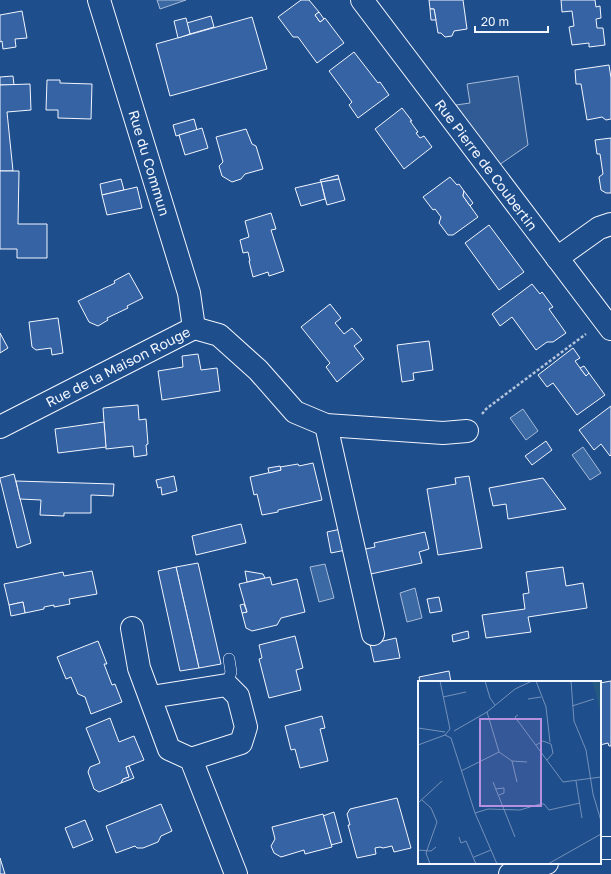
<svg xmlns="http://www.w3.org/2000/svg" width="611" height="874" font-family="'Golos Text',sans-serif">
<rect width="100%" height="100%" fill="#1f4e8c"/>
<!-- parking -->
<polygon fill="#305b95" stroke="#a8bbd7" points="518,76 528,145 499,165 456,105 470,103 467,84"/>
<!-- water -->
<g fill="#3b69a3" stroke="#a8bbd7">
<polygon points="157,0 186,0 160,9"/>
<polygon points="523,409 538,431 526,440 510,418"/>
<polygon points="583,447 601,473 590,480 572,455"/>
<polygon points="325,564 334,598 319,602 310,567"/>
<polygon points="415,588 422,618 407,622 400,593"/>
</g>
<!-- building -->
<g fill="#3563a3" stroke="#f2f6ff">
<polygon points="301,0 309,0 319,12 315,15 320,22 325,18 344,43 317,63 298,37 293,37 278,17"/>
<polygon points="429,0 463,0 467,29 454,31 452,36 445,37 441,33 438,33 434,9 430,9"/>
<polygon points="561,0 595,0 596,7 600,6 601,18 596,19 597,28 603,28 605,45 589,47 589,43 572,45 569,27 574,26 572,11 562,12"/>
<polygon points="430,9 434,9 436,20 431,20"/>
<polygon points="22,11 27,38 15,39 16,47 3,49 2,41 0,42 0,15"/>
<polygon points="319,12 324,19 320,22 315,15"/>
<polygon points="211,16 214,27 190,34 187,23"/>
<polygon points="252,17 267,69 170,96 156,44"/>
<polygon points="186,18 190,34 178,38 174,21"/>
<polygon points="354,52 378,83 380,82 389,95 358,118 349,105 352,102 329,71"/>
<polygon points="609,65 611,78 611,119 606,120 602,117 587,120 581,84 576,84 575,70"/>
<polygon points="13,76 14,85 0,85 0,77"/>
<polygon points="47,80 60,80 60,83 92,84 91,119 58,118 58,110 46,110"/>
<polygon points="30,84 31,110 7,112 13,171 0,171 0,85"/>
<polygon points="402,108 412,121 410,121 418,132 416,133 420,138 424,136 432,147 404,169 375,129"/>
<polygon points="194,119 197,130 176,136 173,125"/>
<polygon points="202,128 208,148 185,155 179,135"/>
<polygon points="246,129 252,144 256,146 263,169 245,174 241,179 232,182 222,176 219,166 223,162 216,137"/>
<polygon points="611,138 611,193 606,193 601,190 599,177 603,174 600,154 597,154 595,140"/>
<polygon points="0,171 19,171 18,224 47,224 47,258 17,258 17,249 0,249"/>
<polygon points="338,175 339,179 321,182 320,180"/>
<polygon points="450,177 457,185 459,184 464,191 463,196 478,217 453,235 448,235 439,223 441,217 435,209 433,210 423,197"/>
<polygon points="121,179 124,190 102,195 100,184"/>
<polygon points="339,179 345,200 327,205 321,182"/>
<polygon points="321,182 325,199 301,206 295,188"/>
<polygon points="137,187 142,208 107,215 102,195"/>
<polygon points="464,191 473,203 470,206 463,196"/>
<polygon points="271,213 276,229 271,230 284,271 269,276 268,272 253,277 249,261 250,261 248,252 243,253 240,240 249,237 245,221"/>
<polygon points="489,225 524,272 499,290 465,243"/>
<polygon points="129,273 143,298 127,306 128,308 107,318 108,320 98,326 89,322 78,301 115,283 114,281"/>
<polygon points="532,284 540,294 542,292 553,307 549,309 566,333 553,342 547,342 536,350 512,317 500,326 492,314"/>
<polygon points="330,304 341,318 335,323 344,334 352,328 362,340 354,346 364,359 337,382 326,367 330,363 301,327"/>
<polygon points="58,318 63,353 52,355 51,348 36,350 32,347 29,322"/>
<polygon points="0,333 8,348 0,353"/>
<polygon points="429,341 433,370 413,373 414,380 402,382 397,345"/>
<polygon points="573,348 580,358 575,361 586,376 589,373 605,395 577,415 553,383 547,387 538,375"/>
<polygon points="198,354 201,370 217,368 220,391 162,400 158,371 183,367 182,356"/>
<polygon points="584,366 589,373 586,376 580,368"/>
<polygon points="138,405 139,420 146,419 148,444 146,445 147,455 134,457 133,446 106,449 103,408"/>
<polygon points="611,406 611,455 610,456 601,444 594,450 579,430"/>
<polygon points="104,422 106,447 58,453 55,429"/>
<polygon points="546,441 552,450 532,465 525,456"/>
<polygon points="313,463 322,500 278,510 278,512 262,515 257,494 254,495 250,477 281,470 280,467 298,464 299,466"/>
<polygon points="280,466 281,470 269,473 268,468"/>
<polygon points="14,474 31,543 17,548 0,479 0,478"/>
<polygon points="174,476 177,491 162,495 161,487 158,488 156,480"/>
<polygon points="469,476 482,548 438,555 427,489 456,484 455,478"/>
<polygon points="543,478 566,509 508,519 506,504 493,506 489,488"/>
<polygon points="16,481 114,484 113,496 91,495 91,513 64,513 64,516 40,515 41,500 20,499"/>
<polygon points="241,524 246,543 196,555 192,536"/>
<polygon points="341,529 346,550 331,553 327,532"/>
<polygon points="425,532 429,549 419,552 422,563 366,575 361,550 375,547 374,543"/>
<polygon points="198,563 221,664 199,668 176,567"/>
<polygon points="176,567 199,668 180,671 158,571"/>
<polygon points="563,567 566,586 583,583 587,608 528,617 531,632 486,638 482,615 525,609 523,594 529,593 526,572"/>
<polygon points="92,571 97,594 69,599 70,604 54,607 54,605 44,607 44,609 25,613 23,602 9,605 4,584 63,572 64,576"/>
<polygon points="245,571 263,574 265,578 247,582"/>
<polygon points="270,577 272,585 297,579 305,612 281,618 277,625 252,631 246,628 242,613 247,612 239,584"/>
<polygon points="439,597 442,611 430,613 427,599"/>
<polygon points="23,602 25,613 11,616 9,605"/>
<polygon points="244,604 247,612 242,613 240,605"/>
<polygon points="468,631 469,638 453,642 452,635"/>
<polygon points="295,636 303,668 296,670 301,690 269,698 259,659 262,658 259,645"/>
<polygon points="396,638 400,658 374,662 370,644"/>
<polygon points="98,641 107,664 104,664 112,685 115,684 122,702 91,714 85,697 78,694 71,677 66,679 57,657"/>
<polygon points="449,671 451,682 420,682 419,677"/>
<polygon points="611,681 611,746 609,746 608,743 600,745 600,683"/>
<polygon points="322,716 325,728 320,729 328,761 300,768 295,749 291,750 285,726"/>
<polygon points="110,718 119,742 134,736 144,760 126,767 129,777 123,779 121,783 99,792 94,789 88,772 90,767 100,763 86,728"/>
<polygon points="129,766 134,778 121,783 123,779 129,777 126,767"/>
<polygon points="397,798 411,848 394,852 392,846 383,848 380,847 375,848 376,854 357,858 348,825 350,825 347,814 350,809"/>
<polygon points="161,804 172,831 161,836 158,842 143,848 137,848 135,846 116,853 106,826"/>
<polygon points="334,812 342,842 331,845 323,816"/>
<polygon points="323,814 332,847 305,854 304,850 281,857 274,853 271,846 275,839 272,827"/>
<polygon points="85,820 93,840 73,848 65,828"/>
<polygon points="0,858 5,874 0,874"/>
</g>
<g fill="none" stroke-linecap="round" stroke-linejoin="round">
<defs>
<polyline id="lane" points="227,685 231,672 229,659"/>
<g id="street">
<polyline points="99,0 189,293 194,328"/>
<polyline points="362,0 611,329"/>
<polyline points="557,258 599,228 611,224"/>
<polyline points="326,425 373,634"/>
<polyline points="0,427 194,328 219,335 258,370 295,412 326,425 443,433 467,431"/>
<polyline points="132,628 139,668 169,749 191,759 236,874"/>
<polyline points="151,697 227,685 238,696 246,727 241,743 191,759"/>
<polyline points="600,848 611,848"/>
<polyline points="510,874 547,863"/>
</g>
</defs>
<!-- lane casing -->
<use href="#lane" stroke="#f2f6ff" stroke-width="12"/>
<!-- street casing -->
<use href="#street" stroke="#f2f6ff" stroke-width="24"/>
<!-- path -->
<polyline stroke="#b3c4dc" stroke-width="2.5" stroke-dasharray="3 2" stroke-linecap="butt" points="482,414 486,409 586,334"/>
<!-- lane -->
<use href="#lane" stroke="#1f4e8c" stroke-width="11"/>
<!-- street -->
<use href="#street" stroke="#1f4e8c" stroke-width="22"/>
</g>
<g text-anchor="middle" stroke-width="3" stroke-linejoin="round" paint-order="stroke">
<!-- street labels -->
<g font-size="14" fill="#f2f6ff" stroke="#1f4e8c">
<text transform="translate(149 163) rotate(73)" y="5">Rue du Commun</text>
<text transform="translate(486 165) rotate(53)" y="5">Rue Pierre de Coubertin</text>
<text transform="translate(118 367) rotate(-27)" y="5">Rue de la Maison Rouge</text>
</g>
</g>
<!-- overview -->
<g transform="translate(418 681)">
<rect width="183" height="183" fill="#1f4e8c"/>
<path d="M174,0H183V34L177,10Z" fill="#245a82"/>
<path fill="none" stroke="#7391ba" stroke-width="1" d="M22,0L32,48M67,0L72,17L77,24M118,0L128,26L132,61M153,0L156,40L168,69L175,113L183,140M25,16L48,11M110,18L123,16M154,25L176,18M69,31L81,71M100,34L97,36L145,101L183,96M0,47L27,51M32,48L27,54L33,57M36,50L69,31L97,8L114,0M33,57L57,132L79,183M0,64L27,54M118,64L125,60L133,63L135,72L129,79M81,71L94,80L109,81M94,80L99,101M43,90L81,71M158,100L164,137M75,101L97,156M77,108L86,107V112L81,114M4,119L13,127L19,141L8,172L12,183M0,122L24,100M57,132L70,128L102,129L122,123H126L131,129L162,122M41,156L43,162L48,160L58,183M0,169L13,170L18,166M56,176L73,169M130,183L183,153"/>
<path fill="#b691df" fill-opacity="0.15" stroke="#b691df" stroke-width="2" d="M62,38H123V125H62Z"/>
<rect width="183" height="183" fill="none" stroke="#f2f6ff" stroke-width="2"/>
</g>
<!-- scale -->
<path d="M475 26v6h73v-6" fill="none" stroke="#f2f6ff" stroke-width="2"/>
<text x="481" y="26" font-size="12" fill="#f2f6ff" stroke="#1f4e8c" stroke-width="3" paint-order="stroke">20 m</text>
</svg>
